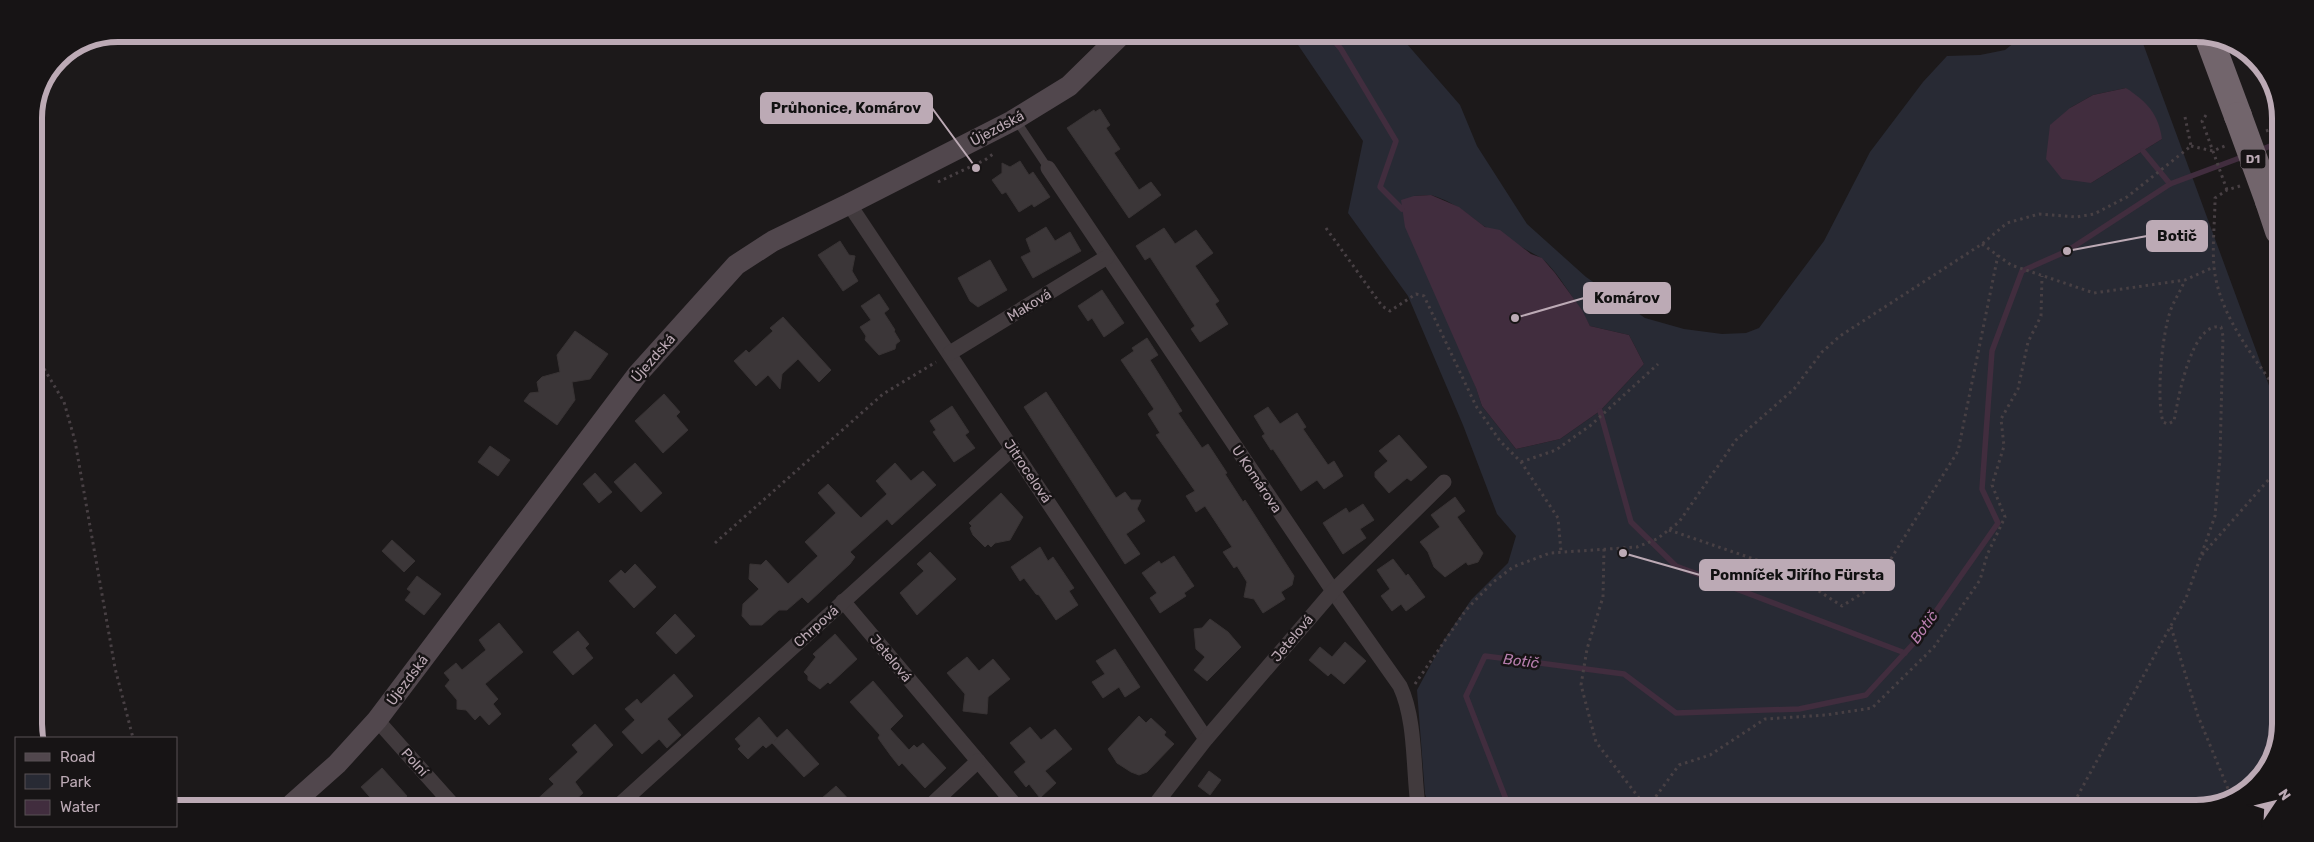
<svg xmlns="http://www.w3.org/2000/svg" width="2314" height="842" font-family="Rubik,sans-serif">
<rect width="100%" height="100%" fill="#1c191a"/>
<!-- green -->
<path fill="#282a34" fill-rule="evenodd" d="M1292,36H1400L1460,105L1477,146L1527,224L1586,277L1645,318L1684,329L1722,334L1746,333L1759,328L1824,241L1870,152L1923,82L1947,56L1980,55L2005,50L2020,38H2141L2278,410L2276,751L2247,791L2196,808L1430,807L1425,794L1417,690L1444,640L1471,600L1508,563L1516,536L1497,514L1463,425L1408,296L1348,213L1363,141ZM2126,88L2162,139L2091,183L2070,108L2093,95ZM1431,195C1457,203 1466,214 1487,228C1504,239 1523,247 1541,258C1554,266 1582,311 1590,326L1629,335L1644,364L1600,411L1560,439L1516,449L1482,406L1414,196Z"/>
<!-- water -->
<g fill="#412d3e">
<path d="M2126,88C2147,102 2158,113 2162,139L2091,183L2062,179L2046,159L2050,125L2070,108L2093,95Z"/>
<polygon points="1431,195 1459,207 1485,227 1500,230 1531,254 1542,258 1555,273 1582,310 1590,326 1629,335 1644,364 1600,411 1560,439 1516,449 1482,406 1476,388 1405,227 1401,200 1414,196"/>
</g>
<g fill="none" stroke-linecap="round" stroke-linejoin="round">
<!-- stream -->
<g stroke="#412d3e" stroke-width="5.5">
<polyline points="1330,36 1341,49 1396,141 1380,187 1402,209"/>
<polyline points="2143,151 2170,184"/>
<polyline points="2258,151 2280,142"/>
<polyline points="1600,411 1631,522 1676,566 1905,653"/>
<polyline points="1509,807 1466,696 1485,656 1624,674 1676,713 1799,709 1866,695 1913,644 1998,523 1982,489 1992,351 2022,271 2067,251 2170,184 2245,156"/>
</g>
</g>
<!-- building -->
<g fill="#3b3638" stroke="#383334">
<polygon points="1100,109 1110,125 1106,128 1120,149 1114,153 1139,190 1151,182 1161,195 1129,218 1067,128 1094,110 1095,112"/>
<polygon points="1020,161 1029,175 1033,172 1050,197 1034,207 1032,204 1019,212 1006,192 1002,194 992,180 1002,173 1002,163 1010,167"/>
<polygon points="1046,227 1055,241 1070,232 1081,251 1033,278 1021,257 1031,252 1026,239"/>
<polygon points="1164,228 1175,244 1196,230 1213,253 1195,266 1219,301 1215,304 1228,324 1200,342 1191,329 1195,326 1150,257 1145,260 1136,246"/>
<polygon points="840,241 849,255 855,256 852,271 858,281 843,291 818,255"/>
<polygon points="990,260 1007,290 978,307 970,301 958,278"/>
<polygon points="1102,290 1124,323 1104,337 1092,318 1088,321 1078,306"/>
<polygon points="879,294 889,309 884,313 895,330 894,331 900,341 896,344 895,349 879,355 865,340 866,336 860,327 871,320 861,306"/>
<polygon points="783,317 831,370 819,382 798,359 782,374 780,389 768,375 756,386 734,361 746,350 749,353 773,331 770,328"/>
<polygon points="575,331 608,354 590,379 572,382 575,400 557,425 524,401 530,393 539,392 537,382 542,377 560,372 557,355"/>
<polygon points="1147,338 1158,355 1150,360 1182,411 1178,413 1202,448 1208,444 1227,473 1225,474 1243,502 1245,500 1294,576 1292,585 1281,592 1285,599 1263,613 1254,599 1244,597 1247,582 1237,566 1234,568 1223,552 1232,547 1205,506 1196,512 1186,496 1195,491 1156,435 1160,433 1148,414 1154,409 1121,360 1134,351 1132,348"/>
<polygon points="1046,392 1116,498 1125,492 1131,500 1141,500 1137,509 1145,521 1126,534 1140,554 1125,564 1024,407"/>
<polygon points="664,394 680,412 676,416 688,430 663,453 635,421"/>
<polygon points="952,406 969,432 965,435 975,448 954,462 933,432 936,430 930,421"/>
<polygon points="1268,407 1280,424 1297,413 1306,427 1303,429 1328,465 1334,461 1343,476 1324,489 1317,480 1301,491 1273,449 1271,450 1262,436 1265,434 1254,416"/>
<polygon points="1399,435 1427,467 1411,481 1407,478 1389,493 1375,477 1375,472 1388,461 1379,451"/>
<polygon points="490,446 510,460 498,476 478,462"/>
<polygon points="635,463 662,493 641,512 614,482"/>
<polygon points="895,463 911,481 923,471 936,485 892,525 887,519 850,552 855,557 850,564 808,603 802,597 787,610 779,610 762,625 750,625 742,616 743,604 759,589 749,579 750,564 761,565 766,560 788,584 818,556 805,542 836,513 818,493 828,484 861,518 887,494 876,481"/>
<polygon points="595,473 612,492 599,503 583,484"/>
<polygon points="1001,493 1023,517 1010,540 995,543 991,547 988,544 985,547 973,535 970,528 972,526 969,523"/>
<polygon points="1455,497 1465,511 1457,517 1483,553 1478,562 1468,565 1466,562 1445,577 1434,567 1428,552 1420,542 1440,527 1431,515"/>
<polygon points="1363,504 1374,520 1360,529 1366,538 1343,554 1323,523 1346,508 1349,513"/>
<polygon points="392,540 415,561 404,572 382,551"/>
<polygon points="1040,547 1048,561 1053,557 1074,588 1069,591 1078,605 1056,620 1039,595 1036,594 1024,578 1020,581 1011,567"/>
<polygon points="930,552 956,579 917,615 900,593 924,571 917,564"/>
<polygon points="1174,556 1194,586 1184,593 1186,596 1160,613 1150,598 1157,593 1142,573 1159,561 1161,564"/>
<polygon points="1393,559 1406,576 1408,574 1425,597 1406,611 1401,604 1392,611 1381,596 1390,589 1377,570"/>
<polygon points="635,564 656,587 634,608 609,581 621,570 625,574"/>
<polygon points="417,576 441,594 424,615 405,600 411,592 407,589"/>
<polygon points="675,614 695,636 676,654 656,633"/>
<polygon points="1210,619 1228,632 1241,647 1207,681 1194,670 1205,657 1196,649 1194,629 1202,628"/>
<polygon points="499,623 523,652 485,684 498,699 493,704 501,714 489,725 480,715 475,720 466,710 457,709 457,700 445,686 450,680 444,673 456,663 462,670 486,650 479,640"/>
<polygon points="578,631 589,644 585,648 593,658 573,675 553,652"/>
<polygon points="835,634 857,659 830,684 828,682 820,689 808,680 808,676 804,672 816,657 813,654"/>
<polygon points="1345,642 1366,661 1344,684 1331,673 1328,676 1309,660 1320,647 1332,657"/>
<polygon points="1115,649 1140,687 1125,697 1119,687 1103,698 1092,682 1105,674 1096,661"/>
<polygon points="967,657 979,671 993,659 1010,679 988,697 987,714 963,711 965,694 947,673"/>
<polygon points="674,674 693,696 667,719 681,735 667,748 659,739 642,754 622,732 635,720 625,709 637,699 641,704"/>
<polygon points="873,681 903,716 890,729 909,750 914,745 917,748 923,743 946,768 925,788 902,763 899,766 891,756 878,738 880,735 850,702"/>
<polygon points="1139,716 1146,723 1151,718 1166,732 1164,735 1174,744 1147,772 1139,775 1131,772 1117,763 1108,749"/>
<polygon points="759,717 777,738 774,741 787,729 819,764 804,777 772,743 766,748 763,745 748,759 738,749 741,746 735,739"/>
<polygon points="595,724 613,745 575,782 583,793 570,805 531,805 554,784 549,779 578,752 572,745"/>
<polygon points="1030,727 1041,740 1055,729 1072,749 1045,771 1056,783 1040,798 1029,784 1026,787 1014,772 1026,762 1010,743"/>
<polygon points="382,768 407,796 398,804 376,804 361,787"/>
<polygon points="1209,771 1221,780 1210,795 1198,786"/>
<polygon points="836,786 854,805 814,805"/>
</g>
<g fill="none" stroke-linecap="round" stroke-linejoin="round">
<!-- path -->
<g stroke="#484044" stroke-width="3" stroke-dasharray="2.5 4" stroke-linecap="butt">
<polyline points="2206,115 2202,121 2227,190"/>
<polyline points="2185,117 2191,146"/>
<polyline points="2266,131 2280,126"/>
<polyline points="2191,146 2213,151 2225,146"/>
<polyline points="938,182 985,160 993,154"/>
<path d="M2240,186L2227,190L2215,198C2215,221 2212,245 2214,267C2219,315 2252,354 2278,392"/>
<polyline points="1326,228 1382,306 1390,311 1416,294 1424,296 1476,406 1500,441 1521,462 1558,518 1561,552"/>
<polyline points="1982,244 2011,265 2094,293 2185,280 2214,267"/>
<polyline points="34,352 64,402 75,441 115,668 133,738"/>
<polyline points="1521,462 1556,450 1591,425 1658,364"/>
<polyline points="1669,530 1786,570 1842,606 1874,586 1958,451 1998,255"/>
<polyline points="715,543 883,394 936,362"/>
<polyline points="1604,549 1603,597 1587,649 1581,685 1596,742 1646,807"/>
<polyline points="2202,555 2278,469"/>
<polyline points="2171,627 2198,716 2231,796"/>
<polyline points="1415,684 1466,610 1492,583 1513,567 1550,553 1637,547 1657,539 1679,522 1736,440 1794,389 1822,352 1840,336 1982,244 2007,223 2039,214 2076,217 2094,214 2127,197 2191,146"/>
<polyline points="1648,807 1679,765 1710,755 1765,719 1826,715 1872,708 1934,647 1980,580 1987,555 2005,517 1992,485 2004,446 2001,419 2018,389 2028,342 2041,316 2042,276"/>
<path d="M2071,808L2186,598L2215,516L2220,457L2223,336L2221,327C2191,321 2178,400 2174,421L2168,424L2163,422C2156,397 2162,333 2171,309C2175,299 2181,290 2185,280"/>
</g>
<!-- lane -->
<polyline stroke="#413a3d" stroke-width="8" points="1016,120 1048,168"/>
<!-- street -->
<g stroke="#413a3d" stroke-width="15">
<path d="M1048,168L1333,591L1400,686C1416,720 1413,769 1418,806"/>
<polyline points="849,204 1206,739"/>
<polyline points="950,353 1107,257"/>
<polyline points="843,601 1016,806"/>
<polyline points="377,720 453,805"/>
<polyline points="619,805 1013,448"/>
<polyline points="930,806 978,761"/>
<polyline points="1154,806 1206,739 1333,591 1444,482"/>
</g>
<!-- secondary -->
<polyline stroke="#51474d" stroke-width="21" points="292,804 337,764 377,720 637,375 736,265 773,241 849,204 1012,121 1069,86 1120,36"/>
<!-- highway -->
<g stroke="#72656c" stroke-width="28">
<polyline points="2209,38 2238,116"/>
<polyline points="2269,201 2279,231"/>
</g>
<!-- highway-bridge -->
<polyline stroke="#72656c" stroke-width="28" points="2238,116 2269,201"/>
</g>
<g text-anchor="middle" stroke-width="5" stroke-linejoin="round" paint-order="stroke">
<!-- shield labels -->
<rect fill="#171415" stroke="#8a7d85" stroke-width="1" x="2240.5" y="149.5" width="25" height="19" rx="4"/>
<g font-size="12" font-weight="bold" fill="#bcaab5">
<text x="2253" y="163">D1</text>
</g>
<!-- street labels -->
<g font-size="14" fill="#bcaab5" stroke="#171415">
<text transform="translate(997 128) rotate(-28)" y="5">Újezdská</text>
<text transform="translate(1029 305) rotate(-31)" y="5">Maková</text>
<text transform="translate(653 358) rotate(-49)" y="5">Újezdská</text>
<text transform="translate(1028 471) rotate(56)" y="5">Jitrocelová</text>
<text transform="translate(1257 479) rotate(56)" y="5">U Komárova</text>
<text transform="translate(816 626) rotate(-42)" y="5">Chrpová</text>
<text transform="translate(1292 638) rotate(-50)" y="5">Jetelová</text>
<text transform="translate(891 658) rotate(50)" y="5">Jetelová</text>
<text transform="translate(407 680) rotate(-53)" y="5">Újezdská</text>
<text transform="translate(415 762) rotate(48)" y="5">Polní</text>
</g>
<!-- water labels -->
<g font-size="15" font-style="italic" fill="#b97faf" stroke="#171415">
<text transform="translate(1924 627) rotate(-54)" y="5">Botič</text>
<text transform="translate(1521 661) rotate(7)" y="5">Botič</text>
</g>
</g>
<!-- crop -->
<path d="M0 0H2314V842H0ZM118 42H2196A76 76 0 0 1 2272 118V724A76 76 0 0 1 2196 800H118A76 76 0 0 1 42 724V118A76 76 0 0 1 118 42Z" fill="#171415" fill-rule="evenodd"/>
<path fill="none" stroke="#bcaab5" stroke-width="6" d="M118 42H2196A76 76 0 0 1 2272 118V724A76 76 0 0 1 2196 800H118A76 76 0 0 1 42 724V118A76 76 0 0 1 118 42Z"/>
<!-- callouts -->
<path fill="none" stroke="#bcaab5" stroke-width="2" d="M976 168L932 108M2067 251L2147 236M1515 318L1584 298M1623 553L1700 575"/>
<g fill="#bcaab5" stroke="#171415" stroke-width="2">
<circle cx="976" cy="168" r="5"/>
<circle cx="2067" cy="251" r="5"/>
<circle cx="1515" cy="318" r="5"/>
<circle cx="1623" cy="553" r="5"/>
</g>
<g fill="#bcaab5" stroke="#bcaab5" stroke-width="2">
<rect x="761" y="93" width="171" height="30" rx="5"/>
<rect x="2147" y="221" width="60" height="30" rx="5"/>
<rect x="1584" y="283" width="86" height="30" rx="5"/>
<rect x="1700" y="560" width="194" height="30" rx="5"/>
</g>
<g font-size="15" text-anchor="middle" font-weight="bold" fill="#111">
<text x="846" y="113">Průhonice, Komárov</text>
<text x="2177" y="241">Botič</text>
<text x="1627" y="303">Komárov</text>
<text x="1797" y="580">Pomníček Jiřího Fürsta</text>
</g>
<!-- legend -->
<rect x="15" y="737" width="162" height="90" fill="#171415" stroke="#595055"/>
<rect x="25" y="753" width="25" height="8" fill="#51474d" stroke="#595055"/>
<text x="60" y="762" font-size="15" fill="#bcaab5">Road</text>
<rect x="25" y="774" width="25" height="15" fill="#282a34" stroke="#595055"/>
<text x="60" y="787" font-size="15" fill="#bcaab5">Park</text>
<rect x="25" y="800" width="25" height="15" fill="#412d3e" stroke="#595055"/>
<text x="60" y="812" font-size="15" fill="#bcaab5">Water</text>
<!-- north arrow -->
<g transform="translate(2274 802) rotate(55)" stroke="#171415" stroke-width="4" paint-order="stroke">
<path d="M0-4L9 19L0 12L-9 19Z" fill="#bcaab5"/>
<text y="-8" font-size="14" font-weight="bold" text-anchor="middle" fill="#bcaab5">N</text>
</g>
</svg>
